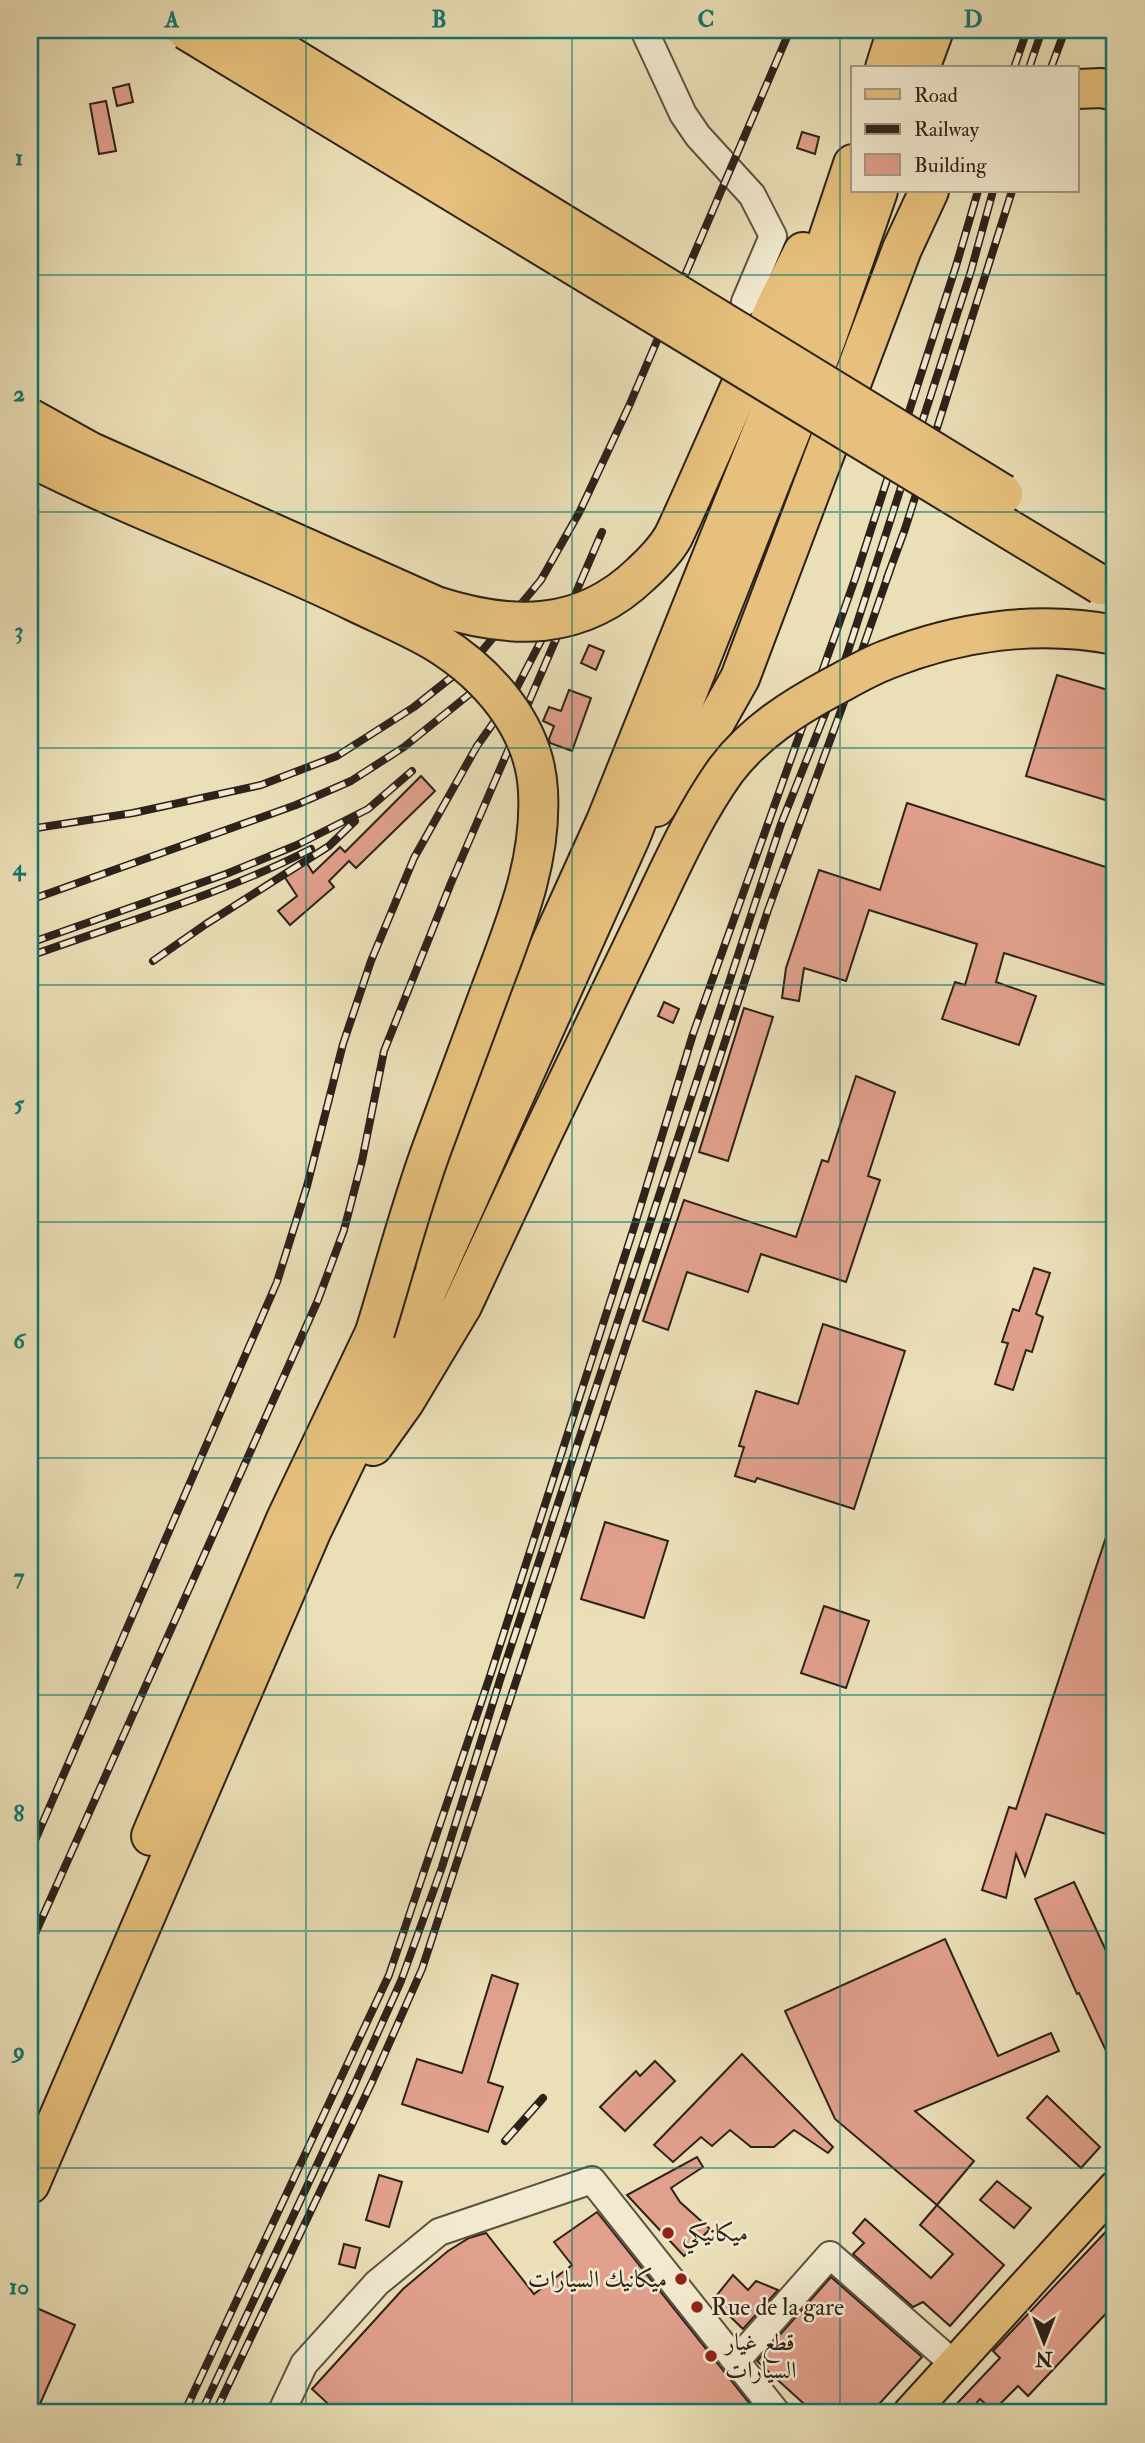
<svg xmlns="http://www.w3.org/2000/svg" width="1145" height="2443" font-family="'IM FELL Double Pica',Amiri,serif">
<rect width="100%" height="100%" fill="#ebdfb7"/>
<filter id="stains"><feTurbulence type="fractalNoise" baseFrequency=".00286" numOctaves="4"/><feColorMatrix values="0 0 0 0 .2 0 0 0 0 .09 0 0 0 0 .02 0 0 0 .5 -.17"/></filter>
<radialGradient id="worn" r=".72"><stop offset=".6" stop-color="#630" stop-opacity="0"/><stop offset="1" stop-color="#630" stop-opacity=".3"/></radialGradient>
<!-- building -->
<g fill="#e1a08c" stroke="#2d221a" stroke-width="2">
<polygon points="129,84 133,102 117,106 113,88"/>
<polygon points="106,101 116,151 99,154 90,104"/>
<polygon points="802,132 819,137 815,154 797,148"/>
<polygon points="589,645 604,651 596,670 581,663"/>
<polygon points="1057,675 1115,692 1115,803 1026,776"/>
<polygon points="569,690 591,698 572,751 550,743 549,739 554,726 543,721 549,707 561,711"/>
<polygon points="421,776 435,791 356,868 349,861 329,881 334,887 290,925 278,911 297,896 284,876 306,862 313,873 340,847 345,852"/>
<polygon points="907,803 1115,870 1115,988 1004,953 996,982 1036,996 1019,1045 942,1019 955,982 965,985 977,944 869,910 846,981 804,968 799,1001 782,998 786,968 819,870 880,890"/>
<polygon points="664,1002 679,1009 673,1023 658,1016"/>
<polygon points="744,1008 773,1017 728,1161 699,1152"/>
<polygon points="856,1076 895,1092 868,1176 880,1180 846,1282 761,1254 748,1292 687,1272 668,1330 643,1321 684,1200 796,1237 822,1160 828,1162"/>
<polygon points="1034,1268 1050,1273 1036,1314 1043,1317 1032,1352 1026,1350 1013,1390 995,1384 1008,1343 1002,1342 1013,1309 1019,1311"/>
<polygon points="823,1324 905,1351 854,1509 757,1478 755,1482 735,1476 744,1447 739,1446 756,1391 798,1404"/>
<polygon points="1112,1519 1115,1519 1115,1837 1046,1814 1025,1876 1016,1854 1006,1898 982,1890 1009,1807 1016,1809"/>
<polygon points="605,1522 668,1541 644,1618 581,1599"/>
<polygon points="824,1606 869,1621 846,1688 801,1673"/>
<polygon points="1074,1882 1115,1970 1115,2070 1079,1993 1077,1994 1035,1899"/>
<polygon points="945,1939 998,2056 1051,2033 1059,2051 915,2111 974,2161 937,2205 835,2119 785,2011"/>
<polygon points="492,1975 518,1984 488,2082 503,2087 488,2132 402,2104 417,2059 462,2073"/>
<polygon points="742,2054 833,2147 828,2153 794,2130 774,2147 751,2147 730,2130 712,2146 701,2137 673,2162 654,2145"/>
<polygon points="655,2061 675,2081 625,2131 600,2107 636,2071 640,2076"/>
<polygon points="1047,2096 1100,2147 1081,2168 1027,2118"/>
<polygon points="697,2157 703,2167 671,2188 680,2202 710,2229 684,2256 627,2195"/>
<polygon points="379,2175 402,2182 389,2227 366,2220"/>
<polygon points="997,2181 1031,2208 1014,2228 980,2200"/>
<polygon points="937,2205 1004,2265 950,2326 923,2302 913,2307 853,2254 864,2243 853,2233 865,2219 931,2278 953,2254 920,2225"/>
<polygon points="597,2212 757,2413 338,2413 312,2389 403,2289 448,2251 469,2238 486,2233 534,2294 572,2265 554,2242"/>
<polygon points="1115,2222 1115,2304 1028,2396 1018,2386 993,2411 980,2399 968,2413 948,2413 1000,2358 993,2351"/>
<polygon points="344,2244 360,2248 355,2268 339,2264"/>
<polygon points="733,2275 748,2290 756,2281 778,2290 743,2329 713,2300"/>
<polygon points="831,2277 922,2357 871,2413 814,2413 757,2361"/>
<polygon points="30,2305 75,2325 36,2413 30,2413"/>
</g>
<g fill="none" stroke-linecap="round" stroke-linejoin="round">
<defs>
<g id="minor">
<polyline points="644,30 683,114 698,136 752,195 773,236 745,302"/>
<polyline points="736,2361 830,2255 954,2364"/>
<polyline points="281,2413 304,2364 377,2283 439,2232 592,2180 777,2413"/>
</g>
<polyline id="major" points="910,2413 1115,2188"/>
<g id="highway">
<polyline points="885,68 897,30"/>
<polyline points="920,68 934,30"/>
<polyline points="1077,89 1102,88 1115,91"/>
<polyline points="691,498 776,306 803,252"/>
<polyline points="656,807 709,733 740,678 902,249 929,191"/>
<polyline points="413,1248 606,821 772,407 853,164"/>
<polyline points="373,1446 405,1401 462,1306 540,1139"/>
<polyline points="151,1836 286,1519 389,1303"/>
<polyline points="30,2184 312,1530 421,1304 630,838 795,421 827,337 878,191"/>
</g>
</defs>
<!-- minor casing -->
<use href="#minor" stroke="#5c5141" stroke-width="30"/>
<!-- major casing -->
<use href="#major" stroke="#2d221a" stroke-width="37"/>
<!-- highway casing -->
<use href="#highway" stroke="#2d221a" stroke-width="42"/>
<!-- minor -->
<use href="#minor" stroke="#f2ead0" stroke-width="26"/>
<!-- major -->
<use href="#major" stroke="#e6c07c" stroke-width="33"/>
<!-- highway -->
<use href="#highway" stroke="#e6c07c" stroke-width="38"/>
<defs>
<g id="rail">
<polyline points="1014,68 1027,30"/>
<polyline points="1029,68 1042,30"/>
<polyline points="1051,68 1065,30"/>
<polyline points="887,578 905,529 1012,191"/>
<polyline points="30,829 133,813 261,785 337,756 414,707 477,657 541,580 580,511 629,406 790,30"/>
<polyline points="30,900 296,805 351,781 404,747 482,684"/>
<polyline points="30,943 226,874 297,845 368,809 412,771"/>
<path d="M30,956C122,923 225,893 311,849"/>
<polyline points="153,961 206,924 329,846 355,821"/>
<polyline points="30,1852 277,1282 307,1186 343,1044 371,961 414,858 477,746 513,695 559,606"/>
<polyline points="30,1945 318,1300 344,1230 362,1161 384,1051 451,883 602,532"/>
<polyline points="505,2141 543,2098"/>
<polyline points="184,2413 389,1975 490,1676 636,1221 693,1034 855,579 956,266 978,191"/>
<polyline points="201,2413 352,2090 401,1981 442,1867 500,1680 781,824 839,679 971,271 993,191"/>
<polyline points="215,2413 373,2080 422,1969 768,910 843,705 890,570"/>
</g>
</defs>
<!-- rail casing -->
<use href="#rail" stroke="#2d221a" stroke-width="8"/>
<!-- rail -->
<use href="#rail" stroke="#f2ead0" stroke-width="5" stroke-dasharray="16" stroke-linecap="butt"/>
<defs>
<g id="highway-bridge">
<polyline points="186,30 1101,585"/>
<polyline points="247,30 1003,494"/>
<path d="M30,418L91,452L436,606C511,630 581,632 641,574C653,563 665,551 673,537C679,525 685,511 691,498"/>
<path d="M30,457C136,511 248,550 355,602C382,615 411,627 436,642C488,674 535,727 538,791C542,861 515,925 491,989C471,1042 452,1095 432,1148C410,1208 394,1271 375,1332"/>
<path d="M540,1139C575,1066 611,993 646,919C670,869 693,816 726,770C755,732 793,708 834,686C851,677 868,667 886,660C959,631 1038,620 1115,635"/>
</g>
</defs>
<!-- highway-bridge casing -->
<use href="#highway-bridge" stroke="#2d221a" stroke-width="42" stroke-linecap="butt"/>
<!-- highway-bridge -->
<use href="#highway-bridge" stroke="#e6c07c" stroke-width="38"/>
</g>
<!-- grid -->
<path fill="none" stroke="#0f766e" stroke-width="2" stroke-opacity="0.55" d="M306,30V2413M572,30V2413M840,30V2413M30,275H1115M30,512H1115M30,748H1115M30,985H1115M30,1222H1115M30,1458H1115M30,1695H1115M30,1931H1115M30,2168H1115"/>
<!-- markers -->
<g fill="#8f2418" stroke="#f2ead0" stroke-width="2.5">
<circle cx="668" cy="2233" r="7"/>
<circle cx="681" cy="2279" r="7"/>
<circle cx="697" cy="2307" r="7"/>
<circle cx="711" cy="2356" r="7"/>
</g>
<g text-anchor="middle" stroke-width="5" stroke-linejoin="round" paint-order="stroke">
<!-- poi labels -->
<g font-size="24" fill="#2d221a" stroke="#f2ead0" text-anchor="start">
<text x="682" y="2241">ميكانيكي</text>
<text x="667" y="2287" text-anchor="end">ميكانيك السيارات</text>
<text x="711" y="2315">Rue de la gare</text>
<text x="725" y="2350">قطع غيار<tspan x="725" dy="28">السيارات</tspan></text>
</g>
</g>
<!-- margin -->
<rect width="1145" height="2443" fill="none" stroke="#ebdfb7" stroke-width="77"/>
<!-- legend -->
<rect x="851" y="66" width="228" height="126" fill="#f2ead0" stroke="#a39a87" stroke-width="2"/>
<rect x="865" y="89" width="35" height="10" fill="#e6c07c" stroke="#a39a87" stroke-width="2"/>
<text x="914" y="102" font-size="21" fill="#2d221a">Road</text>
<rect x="865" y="124" width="35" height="10" fill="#2d221a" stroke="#a39a87" stroke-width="2"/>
<text x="914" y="136" font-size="21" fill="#2d221a">Railway</text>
<rect x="865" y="154" width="35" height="21" fill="#e1a08c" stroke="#a39a87" stroke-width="2"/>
<text x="914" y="172" font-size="21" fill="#2d221a">Building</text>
<!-- north arrow -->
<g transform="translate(1044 2342) rotate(180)" stroke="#f2ead0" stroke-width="5" paint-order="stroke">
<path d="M0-5L12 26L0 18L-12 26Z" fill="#2d221a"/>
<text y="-10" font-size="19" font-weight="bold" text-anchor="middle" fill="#2d221a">N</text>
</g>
<rect x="38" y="38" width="1068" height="2366" fill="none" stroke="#0f766e" stroke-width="2.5"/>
<g font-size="23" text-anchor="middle" font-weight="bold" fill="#0f766e">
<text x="172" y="27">A</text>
<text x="439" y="27">B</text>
<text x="706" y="27">C</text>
<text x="973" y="27">D</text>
<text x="19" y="165">1</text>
<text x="19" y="401">2</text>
<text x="19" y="638">3</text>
<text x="19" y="875">4</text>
<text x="19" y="1111">5</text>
<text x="19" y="1348">6</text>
<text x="19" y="1584">7</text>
<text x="19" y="1821">8</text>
<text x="19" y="2058">9</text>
<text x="19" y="2294">10</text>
</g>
<rect width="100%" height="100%" filter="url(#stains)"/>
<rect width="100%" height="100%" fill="url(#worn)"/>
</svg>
